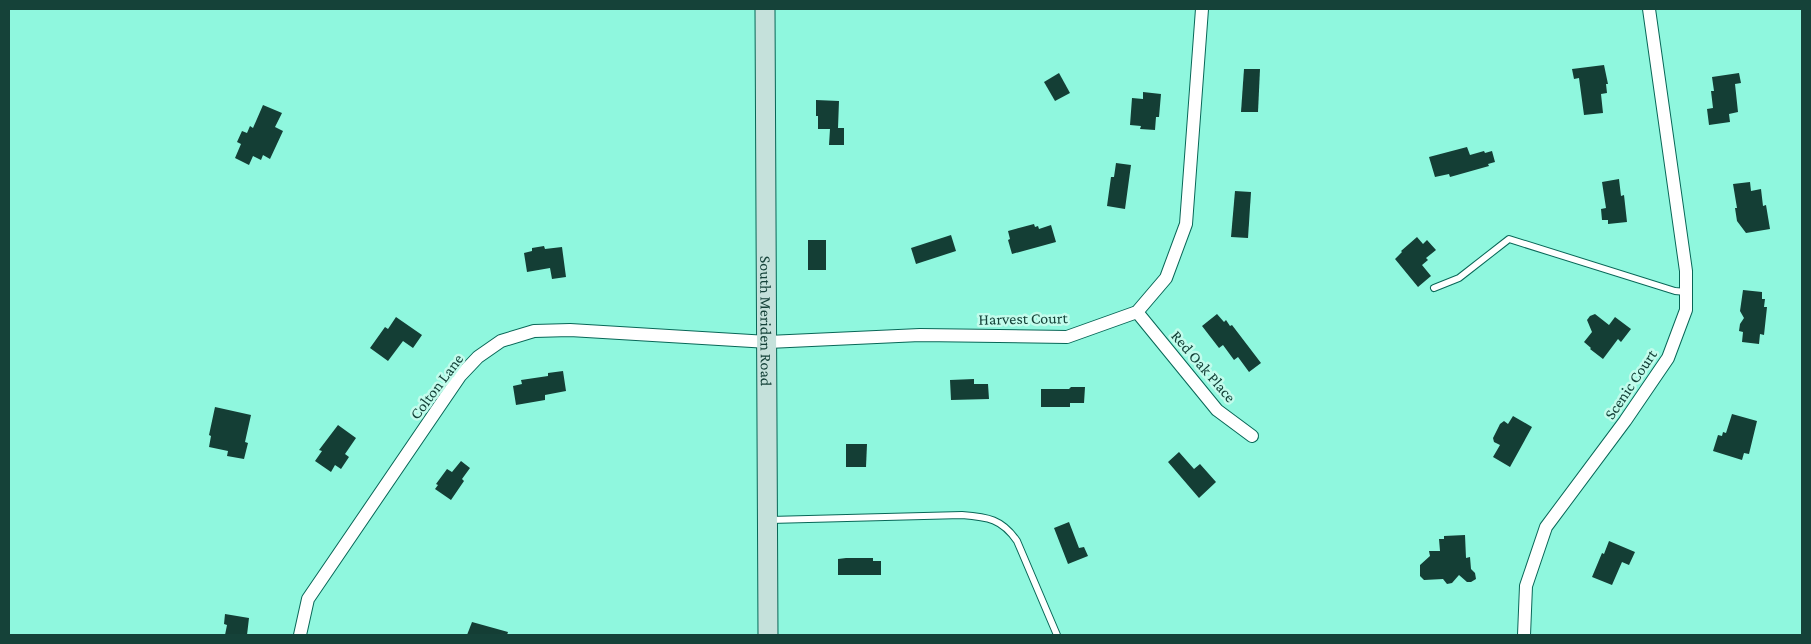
<svg xmlns="http://www.w3.org/2000/svg" width="1811" height="644" font-family="'Crimson Pro',serif">
<rect width="100%" height="100%" fill="#8ff7de"/>
<!-- building -->
<g fill="#143e35">
<polygon points="1604,65 1608,84 1606,84 1607,93 1601,94 1603,113 1584,115 1579,78 1574,79 1572,69"/>
<polygon points="1244,69 1260,69 1258,112 1241,112"/>
<polygon points="1059,73 1070,93 1055,101 1044,82"/>
<polygon points="1739,73 1741,83 1735,84 1738,112 1729,114 1730,122 1709,125 1707,109 1713,108 1711,91 1714,91 1712,77"/>
<polygon points="1143,92 1161,94 1159,117 1156,117 1155,130 1140,129 1141,126 1130,125 1132,98 1143,99"/>
<polygon points="816,100 839,101 838,128 844,128 844,145 829,145 830,129 818,129 818,116 816,116"/>
<polygon points="263,105 282,113 275,127 283,131 270,159 263,155 261,160 253,156 249,165 235,158 241,144 237,142 242,131 247,133 250,126 253,128"/>
<polygon points="1467,147 1470,155 1484,151 1485,153 1492,151 1495,162 1488,164 1489,166 1450,177 1449,174 1435,177 1429,157"/>
<polygon points="1116,163 1131,165 1125,209 1107,206 1111,177 1114,177"/>
<polygon points="1619,179 1621,196 1624,195 1627,222 1608,224 1608,220 1602,220 1601,209 1606,208 1602,182"/>
<polygon points="1750,182 1751,191 1761,189 1763,206 1766,205 1770,229 1746,233 1737,221 1735,208 1737,208 1733,184"/>
<polygon points="1235,191 1251,192 1248,238 1231,237"/>
<polygon points="1034,224 1035,227 1038,226 1039,229 1051,225 1056,242 1012,254 1008,240 1010,239 1008,231"/>
<polygon points="951,235 956,251 916,264 911,248"/>
<polygon points="1417,237 1423,244 1427,240 1436,250 1426,258 1428,260 1422,265 1431,276 1418,287 1395,259 1402,252 1401,251"/>
<rect x="808" y="240" width="18" height="30"/>
<polygon points="544,246 545,249 562,247 566,277 552,279 550,268 527,272 524,253 532,251 532,248"/>
<polygon points="1743,290 1762,292 1762,299 1765,299 1764,307 1767,307 1764,335 1760,334 1759,344 1742,342 1743,332 1739,331 1740,324 1744,318 1740,311"/>
<polygon points="1217,314 1224,322 1226,320 1230,326 1232,325 1261,363 1249,372 1238,357 1234,360 1223,345 1219,348 1202,326"/>
<polygon points="1595,314 1609,325 1615,317 1631,329 1621,342 1618,339 1603,359 1590,349 1591,348 1584,342 1592,332 1587,320 1590,316"/>
<polygon points="396,317 422,335 413,348 403,341 388,361 370,348 385,327 388,329"/>
<polygon points="563,371 566,391 545,395 545,400 516,405 513,386 522,384 521,380 548,376 548,373"/>
<polygon points="974,379 974,384 988,384 989,399 951,400 950,380"/>
<polygon points="1071,387 1085,387 1084,403 1070,403 1070,407 1041,407 1041,389 1069,389"/>
<polygon points="215,407 251,415 245,442 248,443 244,459 227,456 228,451 209,447 211,436 209,435"/>
<polygon points="1732,414 1757,421 1749,454 1744,453 1742,460 1713,451 1718,435 1722,436 1723,432 1726,433"/>
<polygon points="1513,416 1532,427 1510,467 1493,457 1500,445 1494,442 1493,438 1500,424 1504,421 1508,424"/>
<polygon points="338,425 356,438 345,454 349,457 341,469 335,465 331,472 315,461 322,451 319,450"/>
<polygon points="846,444 867,444 866,467 846,467"/>
<polygon points="1179,452 1194,469 1200,464 1216,482 1199,498 1168,462"/>
<polygon points="461,461 470,468 462,479 464,481 451,500 435,489 438,485 436,484 447,469 452,472"/>
<polygon points="1069,522 1079,548 1084,547 1088,556 1068,564 1054,528"/>
<polygon points="1465,535 1466,558 1470,557 1471,569 1475,573 1476,579 1471,582 1467,582 1459,575 1452,583 1447,584 1443,579 1424,580 1420,576 1420,565 1430,556 1429,551 1440,551 1439,539 1444,539 1444,536"/>
<polygon points="1609,541 1635,552 1629,565 1622,562 1612,585 1592,577 1602,553 1604,554"/>
<polygon points="846,558 873,558 873,561 881,561 881,575 838,575 838,559"/>
<polygon points="225,614 249,618 247,635 225,635 227,625 224,624"/>
<polygon points="472,622 508,632 507,635 467,635"/>
</g>
<g fill="none" stroke-linecap="round" stroke-linejoin="round">
<defs>
<g id="service">
<polyline points="1434,288 1459,278 1509,239 1675,291 1686,292"/>
<path d="M770,520L962,515C988,517 1002,519 1017,541L1057,635"/>
</g>
<g id="minor">
<polyline points="1137,312 1217,410 1252,436"/>
<polyline points="300,635 308,599 460,376 478,357 501,341 534,331 570,330 768,342 920,335 1067,337 1137,312 1166,278 1186,224 1202,9"/>
<polyline points="1524,635 1526,586 1546,527 1625,421 1668,358 1686,310 1686,271 1649,9"/>
</g>
<g id="secondary">
<path id="s1" d="M765,9L768,635"/>
</g>
</defs>
<!-- service casing -->
<use href="#service" stroke="#086757" stroke-width="8"/>
<!-- minor casing -->
<use href="#minor" stroke="#086757" stroke-width="14"/>
<!-- secondary casing -->
<use href="#secondary" stroke="#086757" stroke-width="21"/>
<!-- service -->
<use href="#service" stroke="#fff" stroke-width="6"/>
<!-- minor -->
<use href="#minor" stroke="#fff" stroke-width="12"/>
<!-- secondary -->
<use href="#secondary" stroke="#c5e1db" stroke-width="19"/>
</g>
<g text-anchor="middle" stroke-width="5" stroke-linejoin="round" paint-order="stroke">
<!-- street labels -->
<g font-size="16" fill="#154239" stroke="#c2fcec">
<text transform="translate(1023 318) rotate(-1)" y="6">Harvest Court</text>
<text dy="6" stroke="none"><textPath href="#s1" startOffset="312">South Meriden Road</textPath></text>
<text transform="translate(1204 366) rotate(49)" y="6">Red Oak Place</text>
<text transform="translate(1630 384) rotate(-56)" y="6">Scenic Court</text>
<text transform="translate(436 386) rotate(-53)" y="6">Colton Lane</text>
</g>
</g>
<!-- border -->
<rect width="1811" height="644" fill="none" stroke="#154239" stroke-width="20"/>
</svg>
